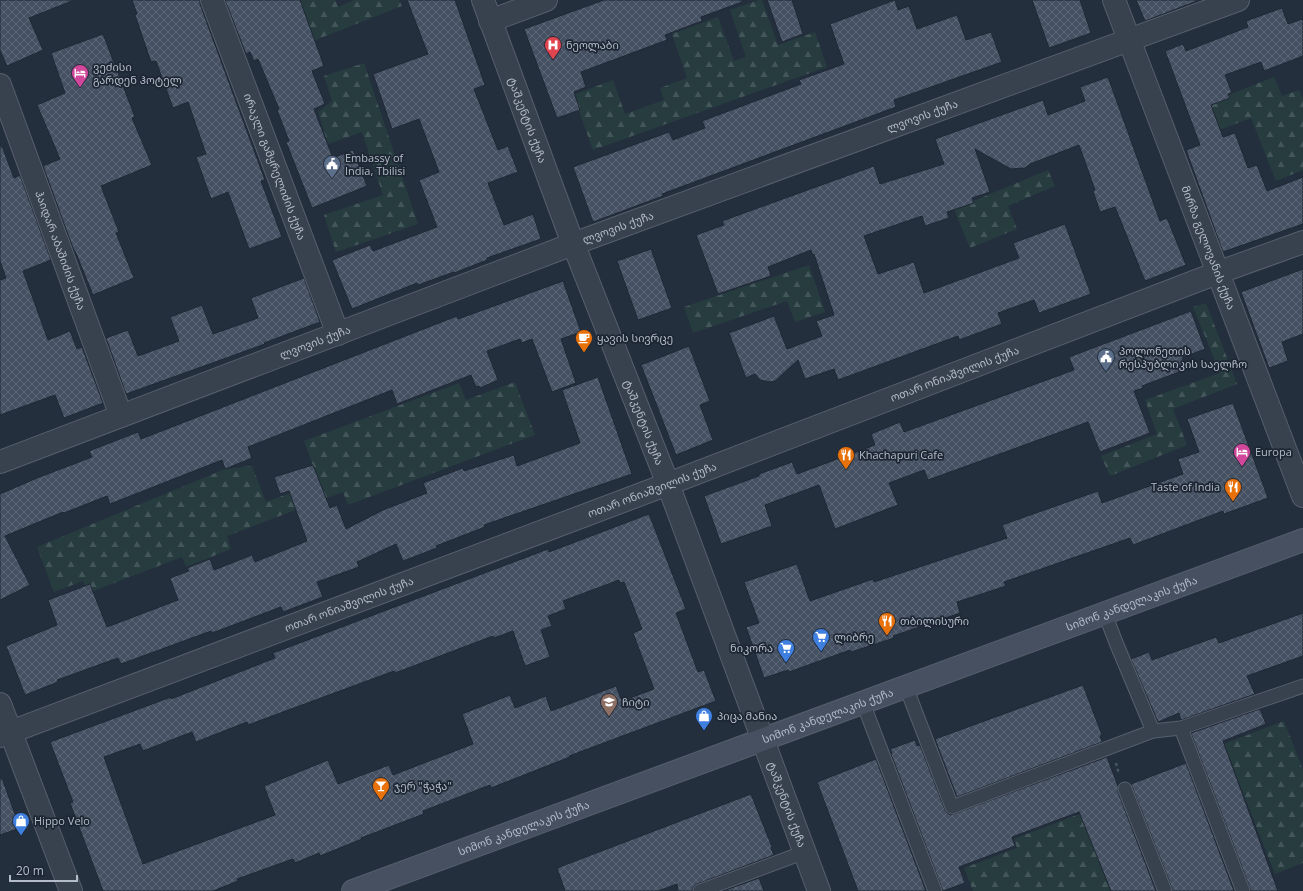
<svg xmlns="http://www.w3.org/2000/svg" width="1303" height="891" font-family="'Open Sans','Noto Sans Georgian',sans-serif">
<defs>
<pattern id="forest-firs" width="22" height="20" patternUnits="userSpaceOnUse"><rect width="22" height="20" fill="#263c3f"/><path d="M5 1l3.5 6h-7zM16 11l3.5 6h-7z" fill="#435659"/></pattern>
<pattern id="building-cross-hatch" width="8" height="8" patternUnits="userSpaceOnUse"><rect width="8" height="8" fill="#455162"/><path d="M0 0l8 8M0 8l8-8" fill="none" stroke="#5d6877"/></pattern>
</defs>
<rect width="100%" height="100%" fill="#242f3e"/>
<!-- forest -->
<g fill="url(#forest-firs)">
<polygon points="297,0 335,0 338,7 354,0 399,0 402,6 313,41"/>
<polygon points="759,0 762,0 778,45 815,32 827,67 593,150 573,95 613,80 625,114 664,100 660,88 687,78 672,34 718,17 734,61 746,57 730,10"/>
<polygon points="364,63 418,224 336,252 324,215 383,195 362,132 328,144 318,112 332,101 324,76"/>
<polygon points="1274,77 1282,96 1299,90 1303,99 1303,170 1276,181 1251,118 1214,132 1203,105"/>
<polygon points="1048,170 1055,186 1008,206 1017,229 970,248 954,209"/>
<polygon points="809,265 825,312 795,322 787,301 693,333 684,307"/>
<polygon points="1206,303 1237,384 1173,409 1187,445 1110,476 1101,456 1157,434 1145,400 1220,373 1193,307"/>
<polygon points="515,382 535,435 348,505 343,492 227,536 231,549 186,567 182,557 88,593 83,581 54,592 37,547 225,469 252,466 266,502 319,482 304,441 459,383 466,400"/>
<polygon points="1284,721 1303,770 1303,863 1275,874 1224,744"/>
<polygon points="1082,813 1112,891 973,891 964,868 1017,848 1014,839"/>
</g>
<!-- building -->
<g fill="url(#building-cross-hatch)" stroke="#1f2835" fill-rule="evenodd">
<polygon points="0,0 72,0 72,1 29,18 43,50 7,66 0,50"/>
<polygon points="132,0 200,0 200,4 265,180 261,181 282,237 249,249 228,192 211,199 196,157 206,154 188,102 173,108 156,61 151,62 135,15 137,14"/>
<polygon points="225,0 300,0 324,66 312,71 325,104 314,109 333,158 353,150 367,186 312,208 286,142 289,141 277,110 279,109 258,59 254,61 250,52 246,54"/>
<polygon points="407,0 455,0 485,85 474,89 498,150 508,146 518,172 488,183 504,225 533,214 541,239 487,258 487,260 454,273 454,272 418,285 417,283 352,309 332,260 370,245 373,251 437,227 419,180 439,172 419,119 392,129 373,74 428,54"/>
<polygon points="604,0 742,0 742,2 701,17 702,21 665,35 667,40 581,72 586,87 574,92 580,110 557,118 524,29"/>
<polygon points="767,0 792,0 803,34 782,42"/>
<polygon points="895,0 898,10 909,6 917,29 957,15 966,40 991,32 1002,62 894,100 896,107 662,194 663,196 593,222 573,167 669,132 673,140 705,128 702,121 801,84 799,80 844,64 830,24"/>
<polygon points="1032,0 1080,0 1091,33 1049,48"/>
<polygon points="1136,0 1197,0 1197,1 1145,21"/>
<polygon points="1282,8 1288,24 1303,19 1303,56 1264,71 1261,62 1225,75 1232,93 1228,94 1230,98 1211,105 1223,137 1235,133 1248,168 1257,165 1267,191 1303,177 1303,224 1223,252 1186,150 1200,145 1165,51 1183,44 1186,51 1248,27 1246,21"/>
<polygon points="103,34 135,117 132,118 152,165 101,186 119,232 116,233 134,278 93,295 75,251 74,251 43,166 60,159 37,105 65,93 51,53"/>
<polygon points="1108,77 1160,221 1167,218 1186,265 1145,281 1115,207 1100,212 1093,191 1095,190 1079,145 1030,164 1025,168 1011,169 975,149 990,192 972,198 974,203 947,212 949,218 925,226 922,216 864,236 878,274 914,262 924,293 1019,258 1013,243 1065,224 1091,294 1039,313 1034,300 998,313 1002,324 959,340 958,336 838,380 834,369 805,379 798,360 775,381 770,382 760,380 755,374 746,378 729,333 774,316 787,349 822,336 816,321 834,315 814,254 813,255 811,250 768,267 771,276 718,294 696,235 724,225 722,221 874,166 880,184 944,164 935,139 1043,100 1048,115 1085,101 1080,87"/>
<polygon points="0,146 2,146 14,178 20,175 51,260 23,271 48,340 70,331 77,349 82,347 103,403 64,418 55,395 0,415 0,280 6,278 0,261"/>
<polygon points="651,249 672,308 638,320 617,261"/>
<polygon points="1303,269 1303,334 1282,342 1288,361 1269,368 1241,292"/>
<polygon points="304,278 320,322 264,343 265,344 243,352 126,394 106,338 128,330 138,356 179,341 170,317 202,305 213,334 258,318 251,298"/>
<polygon points="563,281 581,332 561,339 576,383 552,392 532,339 522,343 520,339 487,351 498,380 480,388 479,386 476,387 471,375 397,404 392,390 248,447 252,458 225,469 222,460 110,504 107,496 64,513 63,512 5,536 30,585 0,600 0,494 37,478 92,457 89,451 138,432 141,439 457,316 458,319"/>
<polygon points="1191,311 1205,349 1182,358 1187,369 1142,386 1143,388 1134,391 1150,433 1100,452 1088,422 928,480 924,470 889,483 898,505 835,529 819,485 765,505 772,526 721,544 704,496 759,476 759,474 792,462 797,474 875,445 871,434 900,422 904,432 1074,370 1069,357"/>
<polygon points="689,346 710,401 700,405 713,440 676,455 641,365"/>
<polygon points="598,377 632,474 484,525 485,527 436,546 437,548 403,561 396,544 357,562 359,567 317,582 323,597 283,612 281,607 212,633 211,631 121,664 118,658 57,680 58,682 25,695 6,646 57,625 48,600 90,584 107,627 178,600 170,578 189,571 187,568 210,559 214,570 252,555 255,562 307,541 289,491 280,494 274,477 313,465 330,508 337,505 346,529 383,510 427,493 423,483 463,468 464,471 514,455 517,466 580,443 562,390"/>
<polygon points="1233,403 1268,498 1224,514 1223,511 1133,545 1130,538 1004,582 1006,586 957,602 960,613 893,636 894,638 851,652 850,650 789,672 788,670 764,678 746,627 759,623 744,582 797,564 810,601 873,579 874,582 1007,538 1002,525 1098,491 1102,503 1183,474 1178,459 1199,452 1187,419"/>
<path d="M649,514L686,609L676,613L698,672L704,670L716,701L569,756L570,757L491,788L490,785L423,811L424,814L361,838L362,839L320,856L319,853L295,863L293,859L237,879L238,881L213,891H103L70,803L73,802L50,742L171,697V699L275,658L273,653L548,549L549,552ZM619,580L620,583L624,582L642,629L633,633L654,689L622,701L616,686L551,711L546,696L515,708L510,695L462,714L473,744L393,775L389,765L338,784L328,760L264,786L275,815L143,864L104,757L140,744L143,751L192,732L196,742L247,722L248,725L394,671L395,673L493,636L494,638L513,631L525,666L550,657L541,630L552,626L548,616L566,609L563,601Z"/>
<polygon points="1303,613 1303,656 1247,676 1255,694 1181,720 1179,713 1158,722 1131,659 1149,652 1152,660 1216,637 1219,643"/>
<polygon points="1083,685 1102,735 1100,736 1102,742 957,797 935,739"/>
<polygon points="1260,709 1266,724 1223,741 1278,891 1251,891 1191,733"/>
<polygon points="915,740 917,746 920,745 945,810 947,813 951,815 1107,757 1118,786 1118,792 1156,891 1111,891 1079,812 1012,837 1015,846 959,867 965,883 943,891 891,754 892,753 890,749"/>
<polygon points="876,759 926,891 858,891 817,782"/>
<polygon points="1186,763 1234,891 1173,891 1131,784"/>
<polygon points="2,778 20,828 0,835 0,779"/>
<polygon points="751,794 772,847 771,848 774,855 697,884 694,886 692,891 678,891 677,884 658,891 565,891 557,868"/>
<polygon points="759,878 764,891 723,891"/>
</g>
<g fill="none" stroke-linecap="round" stroke-linejoin="round">
<defs>
<g id="service">
<polyline points="1105,614 1117,645 1153,731 1181,728 1303,686"/>
<polyline points="906,687 952,807 1153,731"/>
<polyline points="863,703 935,891"/>
<polyline points="1181,728 1243,891"/>
<polyline points="1125,789 1165,891"/>
<polyline points="700,891 805,852"/>
</g>
<g id="minor">
<path id="s1" d="M212,0L338,334"/>
<path id="s2" d="M483,0L569,233L668,484L819,891"/>
<path id="s3" d="M1114,0L1303,496"/>
<polyline points="490,21 546,0"/>
<path id="s4" d="M0,85L121,416"/>
<path id="s5" d="M0,462L573,244L1238,0"/>
<polyline points="0,704 71,891"/>
<path id="s6" d="M0,736L668,484L1217,273L1303,242"/>
</g>
<g id="secondary">
<path id="s7" d="M353,891L1303,540"/>
</g>
</defs>
<!-- service casing -->
<use href="#service" stroke="#565f6c" stroke-width="15"/>
<!-- minor casing -->
<use href="#minor" stroke="#565f6c" stroke-width="24"/>
<!-- secondary casing -->
<use href="#secondary" stroke="#565f6c" stroke-width="24"/>
<!-- path -->
<polyline stroke="#44595c" stroke-width="2.5" stroke-dasharray="3 3" stroke-linecap="butt" points="1116,763 1119,774"/>
<!-- service -->
<use href="#service" stroke="#38414e" stroke-width="13"/>
<!-- minor -->
<use href="#minor" stroke="#38414e" stroke-width="22"/>
<!-- secondary -->
<use href="#secondary" stroke="#465061" stroke-width="22"/>
</g>
<!-- icons -->
<defs>
<symbol id="hospital-pin" viewBox="-11 -11 22 30"><path d="M0 17L-7.5 6A9.5 9.5 0 1 1 7.5 6Z" fill="#e0444e" stroke="#1d2633"/><path d="M-5-5h3v3.5h4V-5h3V5h-3V1.5h-4V5h-3Z" fill="#fff"/></symbol>
<symbol id="hotel-pin" viewBox="-11 -11 22 30"><path d="M0 17L-7.5 6A9.5 9.5 0 1 1 7.5 6Z" fill="#d1479c" stroke="#1d2633"/><path d="M-6-4.5h1.5V1H6V5H4.5V3h-9V5H-6ZM-4 0a1.8 1.8 0 1 1 3.6 0ZM.5 0V-2.5h3Q6-2.5 6 0Z" fill="#fff"/></symbol>
<symbol id="civic-pin" viewBox="-11 -11 22 30"><path d="M0 17L-7.5 6A9.5 9.5 0 1 1 7.5 6Z" fill="#5c6f8a" stroke="#1d2633"/><path d="M-.6-6.5H3V-4.5H.6V-3L4-1V1h2V6H-6V1h2V-1L-.6-3ZM-1.2 2.5V6h2.4V2.5Z" fill="#fff"/></symbol>
<symbol id="cafe-pin" viewBox="-11 -11 22 30"><path d="M0 17L-7.5 6A9.5 9.5 0 1 1 7.5 6Z" fill="#e8710a" stroke="#1d2633"/><path d="M-5.5-4.5H6V0H3Q3 3.5 0 3.5H-2.5Q-5.5 3.5-5.5 0ZM3-3.2v2h1.7v-2ZM-6 4.5H4V6H-6Z" fill="#fff"/></symbol>
<symbol id="restaurant-pin" viewBox="-11 -11 22 30"><path d="M0 17L-7.5 6A9.5 9.5 0 1 1 7.5 6Z" fill="#e8710a" stroke="#1d2633"/><path d="M-5-6h1v4h1v-4h1v4h1v-4h1v5L-1.5 .5V6h-2V.5L-5-1ZM5-6V6H3V1.5H1.5Q1.5-4 5-6Z" fill="#fff"/></symbol>
<symbol id="supermarket-pin" viewBox="-11 -11 22 30"><path d="M0 17L-7.5 6A9.5 9.5 0 1 1 7.5 6Z" fill="#3f7fe0" stroke="#1d2633"/><path d="M-6-5.5h2.5l.6 2H6L4.5 2H-2.5L-4.4-4H-6ZM-1.5 3.2a1.3 1.3 0 1 0 .1 0ZM3 3.2a1.3 1.3 0 1 0 .1 0Z" fill="#fff"/></symbol>
<symbol id="school-pin" viewBox="-11 -11 22 30"><path d="M0 17L-7.5 6A9.5 9.5 0 1 1 7.5 6Z" fill="#8d6e63" stroke="#1d2633"/><path d="M0-5L7-2L0 1L-7-2ZM-4 1L0 2.5L4 1V4Q0 6-4 4Z" fill="#fff"/></symbol>
<symbol id="shop-pin" viewBox="-11 -11 22 30"><path d="M0 17L-7.5 6A9.5 9.5 0 1 1 7.5 6Z" fill="#3f7fe0" stroke="#1d2633"/><path d="M-5-2.5h2.3a2.7 3.5 0 0 1 5.4 0H5L5.5 6h-11ZM-1.5-2.5h3a1.5 2.3 0 0 0-3 0Z" fill="#fff"/></symbol>
<symbol id="bar-pin" viewBox="-11 -11 22 30"><path d="M0 17L-7.5 6A9.5 9.5 0 1 1 7.5 6Z" fill="#e8710a" stroke="#1d2633"/><path d="M-6-5H6L.8 .8V4.5H3.5V6h-7V4.5H-.8V.8Z" fill="#fff"/></symbol>
</defs>
<g fill-rule="evenodd">
<use href="#hospital-pin" x="543" y="35" width="20" height="27"/>
<use href="#hotel-pin" x="70" y="63" width="20" height="27"/>
<use href="#civic-pin" x="322" y="154" width="20" height="27"/>
<use href="#cafe-pin" x="574" y="328" width="20" height="27"/>
<use href="#civic-pin" x="1096" y="347" width="20" height="27"/>
<use href="#hotel-pin" x="1232" y="442" width="20" height="27"/>
<use href="#restaurant-pin" x="836" y="445" width="20" height="27"/>
<use href="#restaurant-pin" x="1223" y="477" width="20" height="27"/>
<use href="#restaurant-pin" x="877" y="611" width="20" height="27"/>
<use href="#supermarket-pin" x="811" y="627" width="20" height="27"/>
<use href="#supermarket-pin" x="776" y="638" width="20" height="27"/>
<use href="#school-pin" x="599" y="692" width="20" height="27"/>
<use href="#shop-pin" x="694" y="706" width="20" height="27"/>
<use href="#bar-pin" x="371" y="776" width="20" height="27"/>
<use href="#shop-pin" x="11" y="811" width="20" height="27"/>
</g>
<g text-anchor="middle" stroke-width="3.5" stroke-linejoin="round" paint-order="stroke">
<!-- poi labels -->
<g font-size="11" fill="#b4bcc9" stroke="#1d2633" text-anchor="start">
<text x="566" y="49">ნეოლაბი</text>
<text x="93" y="71">ვეძისი<tspan x="93" dy="13">გარდენ ჰოტელ</tspan></text>
<text x="345" y="162">Embassy of<tspan x="345" dy="13">India, Tbilisi</tspan></text>
<text x="597" y="342">ყავის სივრცე</text>
<text x="1119" y="355">პოლონეთის<tspan x="1119" dy="13">რესპუბლიკის საელჩო</tspan></text>
<text x="1255" y="456">Europa</text>
<text x="859" y="459">Khachapuri Cafe</text>
<text x="1220" y="491" text-anchor="end">Taste of India</text>
<text x="900" y="625">თბილისური</text>
<text x="834" y="641">ლიბრე</text>
<text x="773" y="652" text-anchor="end">ნიკორა</text>
<text x="622" y="706">ჩიტი</text>
<text x="717" y="720">პიცა მანია</text>
<text x="394" y="790">ჯერ "ჭაჭა"</text>
<text x="34" y="825">Hippo Velo</text>
</g>
<!-- street labels -->
<g font-size="11" fill="#b4bcc9" stroke="#1d2633">
<text dy="4" stroke="none"><textPath href="#s5" startOffset="985">ლვოვის ქუჩა</textPath></text>
<text dy="4" stroke="none"><textPath href="#s2" startOffset="128">ტაშკენტის ქუჩა</textPath></text>
<text dy="4" stroke="none"><textPath href="#s1" startOffset="178">ირაკლი გამყრელიძის ქუჩა</textPath></text>
<text dy="4" stroke="none"><textPath href="#s5" startOffset="661">ლვოვის ქუჩა</textPath></text>
<text dy="4" stroke="none"><textPath href="#s3" startOffset="265">მირზა გელოვანის ქუჩა</textPath></text>
<text dy="4" stroke="none"><textPath href="#s4" startOffset="176">ჰაიდარ აბაშიძის ქუჩა</textPath></text>
<text dy="4" stroke="none"><textPath href="#s5" startOffset="337">ლვოვის ქუჩა</textPath></text>
<text dy="4" stroke="none"><textPath href="#s6" startOffset="1021">ოთარ ონიაშვილის ქუჩა</textPath></text>
<text dy="4" stroke="none"><textPath href="#s2" startOffset="452">ტაშკენტის ქუჩა</textPath></text>
<text dy="4" stroke="none"><textPath href="#s6" startOffset="697">ოთარ ონიაშვილის ქუჩა</textPath></text>
<text dy="4" stroke="none"><textPath href="#s7" startOffset="830">სიმონ კანდელაკის ქუჩა</textPath></text>
<text dy="4" stroke="none"><textPath href="#s6" startOffset="373">ოთარ ონიაშვილის ქუჩა</textPath></text>
<text dy="4" stroke="none"><textPath href="#s7" startOffset="506">სიმონ კანდელაკის ქუჩა</textPath></text>
<text dy="4" stroke="none"><textPath href="#s2" startOffset="860">ტაშკენტის ქუჩა</textPath></text>
<text dy="4" stroke="none"><textPath href="#s7" startOffset="182">სიმონ კანდელაკის ქუჩა</textPath></text>
</g>
</g>
<!-- scale -->
<path d="M10 875v6h67v-6" fill="none" stroke="#b4bcc9" stroke-width="2"/>
<text x="16" y="875" font-size="12" fill="#b4bcc9" stroke="#1d2633" stroke-width="3" paint-order="stroke">20 m</text>
</svg>
